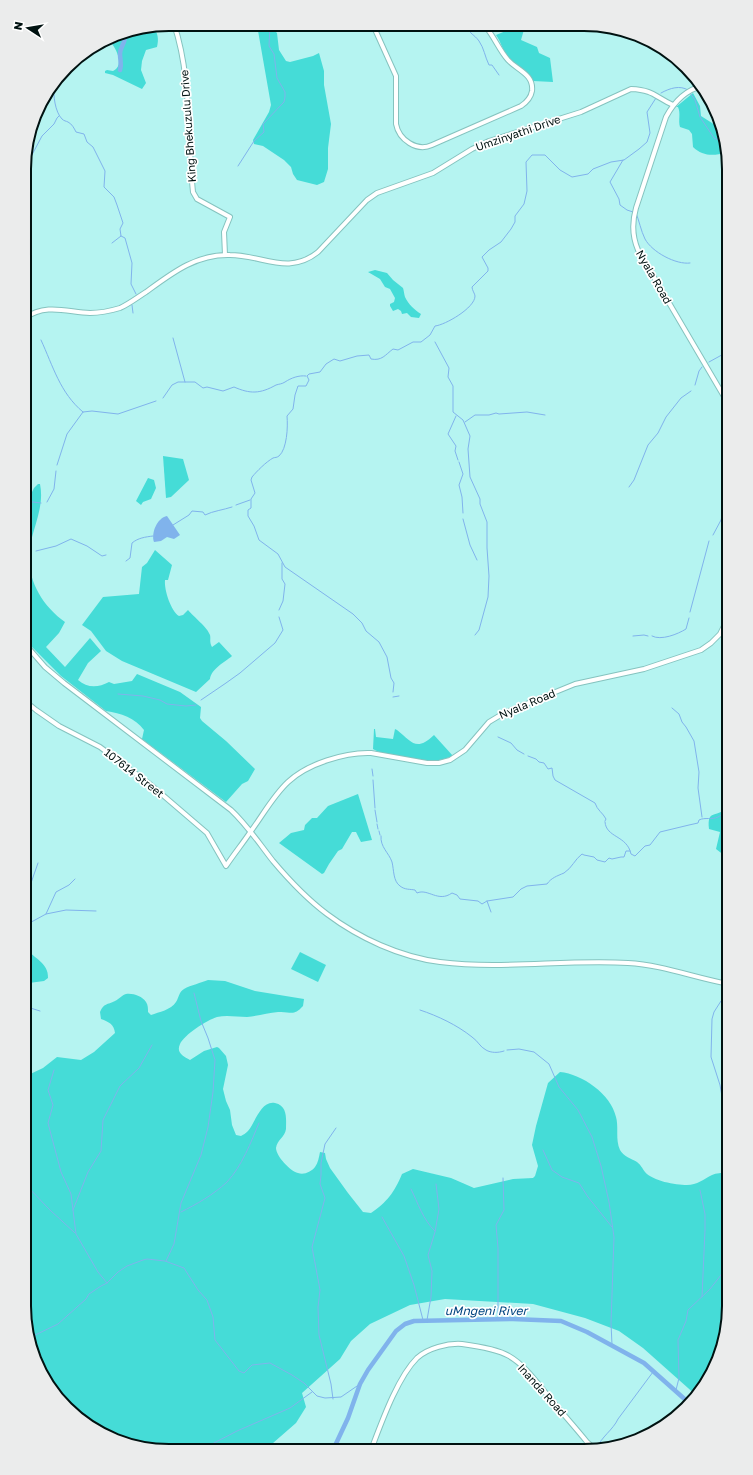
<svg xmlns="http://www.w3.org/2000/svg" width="753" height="1475" font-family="'Golos Text',sans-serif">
<rect width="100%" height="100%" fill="#b5f4f1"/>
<!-- green -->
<g fill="#45dcd7">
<polygon points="257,25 273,25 274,30 277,33 279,50 286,61 290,62 313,56 319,53 324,71 324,85 331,124 328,148 328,169 324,182 317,185 297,180 293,174 291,167 284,160 263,146 254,144 253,140 269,112 271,105"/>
<path d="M518,26H525L521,40L537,47L539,53L550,58L553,82L533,81C528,70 516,67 508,57C503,51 501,42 496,35Z"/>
<path d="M153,27C158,33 159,39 157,47L146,50L142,61L141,70L146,83L142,89L113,75L105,73V71L107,70L113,71C126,65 115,46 108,39L114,35Z"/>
<path d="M693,93L700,106L701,116L723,130L726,151L725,153C713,156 702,156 693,147L692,134L689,130L680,127C678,120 681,114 678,107H676Z"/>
<path d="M375,270L387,273L393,280L403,288C404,291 404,294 405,297C408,304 415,310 421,314L419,318L411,317L407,313L402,314L401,311L398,309L393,311L390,306V304L394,302L395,298L390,289L385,287L380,279L368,272Z"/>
<polygon points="163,456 183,459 189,480 171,497 166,498"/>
<polygon points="148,478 154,480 156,488 151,499 143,502 141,505 136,501"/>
<path d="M38,484H40C44,504 36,521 31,541C23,572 39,604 65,622L59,633L46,647L65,667L90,638L101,651L88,663L78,680C87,688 98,688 109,682L114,684L132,681L137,674L180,692L201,707L200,718L202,721L226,741L255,769L248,781L242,784L226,802L142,739L144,730C135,718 121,713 106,711L61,676L25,640V494L30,496L34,488Z"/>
<path d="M155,550L172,565L168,580H165C164,590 171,611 179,616L183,615L188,610C193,616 208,628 210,635C211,639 209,642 212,647L219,642L232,656C225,662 211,669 210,679L196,692L122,661L106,651L91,631L82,625L103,597L139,594L142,567L147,563Z"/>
<path d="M374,729H375L376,737L393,739L395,729L397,730C412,742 416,752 434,735L453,756C447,758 441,760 435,761C422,762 385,756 373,749Z"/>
<polygon points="358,794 372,840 361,842 356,832 352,832 342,849 338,851 329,864 324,873 322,874 279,843 291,833 304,830 305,825 312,818 317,818 328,806"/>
<path d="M728,807H729V859L716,849L720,832L709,829C707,808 716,819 728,807Z"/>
<path d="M24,946C32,958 49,962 48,978L44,981L29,983L24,990Z"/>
<polygon points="300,952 326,965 318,982 291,969"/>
<path d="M208,980L225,981L255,991L304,999L303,1006C293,1017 291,1011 278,1012C268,1013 258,1016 247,1017C237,1017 227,1015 217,1017C207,1020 184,1035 180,1044C176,1053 183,1056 190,1060L204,1051L217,1047L219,1048L226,1056L228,1065L223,1089L226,1101L230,1110L232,1125L236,1135L241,1136C243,1135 246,1133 248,1131C255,1123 261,1100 275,1103C288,1106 286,1119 286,1129C285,1137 277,1140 276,1148C276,1156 290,1171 298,1173C304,1175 311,1172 315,1167C318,1163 319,1157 320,1152L325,1153L326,1159L330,1168L348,1193L363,1212L371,1213C387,1202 394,1193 402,1174L413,1169L451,1178L474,1188L513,1179L533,1178L535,1176L538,1166L532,1145L536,1126L548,1083L560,1072C582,1074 611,1094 616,1117C619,1128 615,1139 620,1150C623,1156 632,1159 637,1162C641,1165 642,1168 645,1172C653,1181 675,1185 687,1185C697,1185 704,1179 712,1175C716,1173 722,1173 727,1172L729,1169V1316L718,1361L699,1394L697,1396L643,1348L619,1331L585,1318L533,1304L445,1299L410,1305L370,1324L351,1341L340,1359L302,1393L306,1407L296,1423L265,1450H150L105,1436L74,1415L49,1387L32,1352L24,1306V1077L43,1068L57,1057L81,1060L94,1052L115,1033C114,1024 109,1022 101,1019L100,1012C104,1003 107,1005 115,1001C119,999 122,995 126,994C133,993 142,996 146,1002C148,1005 148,1008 148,1012L151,1015C159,1012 171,1010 176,1002C179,997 179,992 184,989C191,985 201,983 208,980Z"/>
</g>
<!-- water -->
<path fill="#80b3ec" d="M167,516L180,535L174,539L167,537L161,541L154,542C151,533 157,518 167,516Z"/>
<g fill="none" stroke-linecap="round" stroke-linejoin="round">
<!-- stream -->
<g stroke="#80b3ec" stroke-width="1">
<path d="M467,26C470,35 474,34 479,41C484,48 485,57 489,65H492L499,75"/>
<path d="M54,85C53,95 55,112 62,119C64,121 66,121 68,122C72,124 74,128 76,132L84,134L87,142L93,147L105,171L104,187L114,197L117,205L123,223L120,229L121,236L112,243"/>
<path d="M661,93C670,88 680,85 688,90"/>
<polyline points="690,93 695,100 700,117 714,138 725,143"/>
<polyline points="623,160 610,182 619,199 620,205 627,210 633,212"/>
<polyline points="238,166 254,141 264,132 263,124 284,102 285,97 285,92 277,78 274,54 269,46 270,25"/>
<polyline points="25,168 42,136 54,124 57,118 59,116"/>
<path d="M636,213C639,220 641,231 645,239C652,252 676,265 690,263"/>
<polyline points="121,236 125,238 132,263 131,284 136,294"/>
<polyline points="132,305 133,313"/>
<polyline points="173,338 185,382"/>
<path d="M41,340C53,366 60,393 83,412"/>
<polyline points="435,342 449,368 448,377 453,386 453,412 463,420 470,436 468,449 470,477 480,499 480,504 487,522 487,548 489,576 488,597 479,630 475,635"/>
<polyline points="709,362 729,351"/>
<polyline points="695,385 699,371 702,367"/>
<path d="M163,398L172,385L178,382H195L203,388L207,387L223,391L234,387C250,394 260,394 276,385C279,384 282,384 285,382C291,378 299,375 306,376"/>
<polyline points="456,416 448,434 456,446 455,451 458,460"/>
<polyline points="465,422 475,415 489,415 496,413 499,414 527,412 545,415"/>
<polyline points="459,462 463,474 459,485 462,497 463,513"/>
<polyline points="57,465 67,434 83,412 92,411 118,414 156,401"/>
<polyline points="629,487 634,480 648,445 658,433 666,417 681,398 691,391"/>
<polyline points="25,501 41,503"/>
<polyline points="47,502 54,489 56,471"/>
<polyline points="236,505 250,500"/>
<polyline points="463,519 470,545 477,560"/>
<path d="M173,525L189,515L192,511L203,512L205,515C213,511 223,510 232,507"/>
<polyline points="713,535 721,520 729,490"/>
<polyline points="36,551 56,546 71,539 87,546 102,556 106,555"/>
<polyline points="25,553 29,551"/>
<path d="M126,561L130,558L132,543C138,538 145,537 153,536"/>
<polyline points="279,610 283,601 285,584 282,579 282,563"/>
<polyline points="690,612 709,541"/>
<polyline points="633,636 644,635 648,636"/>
<path d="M652,636C661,641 678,634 686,629L689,618"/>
<path d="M393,692L394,683L391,678L387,657L379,642L366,631L362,623L353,614L285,567L278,554L259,540L254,526L248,516V510L251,508V499L255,493L251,480L252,477C257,471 266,462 273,458C276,457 276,458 279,456C287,449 288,427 287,416L293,409L295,395L298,386H306L309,380L307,376L309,374L320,372L326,364L334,359L340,361L357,356L369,355L371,359C382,361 385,355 393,349L398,350L413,342H421L430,335L435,326C445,325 475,308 475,296C475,294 472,290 472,287L488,271V268L482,257L489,250L501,242L511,229L515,222V216L524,204L527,191L526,162L532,155H545L560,170L572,177L588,174L593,169L611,162L624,160L639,149L647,142L650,133L647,112L656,98"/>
<polyline points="118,694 143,696 160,700 167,704 186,706 196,705"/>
<polyline points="393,697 399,696"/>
<polyline points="201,700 226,683 240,673 275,643 283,630 279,617"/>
<polyline points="672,708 679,714 682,722 686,727 694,741 699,772 698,788 702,817"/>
<polyline points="498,737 511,743 517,750 524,754"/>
<path d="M528,756L536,759L539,762L544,763L548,769L552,768L553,776L555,780L595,803C597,810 603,813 606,819L605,821"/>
<polyline points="372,769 373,776"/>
<polyline points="373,780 375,808"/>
<polyline points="375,810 377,822"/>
<path d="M605,822C606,838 627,835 631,854L635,856L645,846L650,845L660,832L689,825L698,823L699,820C705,817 712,820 718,817C722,815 724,812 729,811"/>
<polyline points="377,824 378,829"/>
<polyline points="379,831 380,835"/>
<path d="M381,836C380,847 389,853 392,862C394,870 393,881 400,886C405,890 410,889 415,890L417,893C428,888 438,903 452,893L457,895L460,899L478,901L482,904L487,901L513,897L521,889L527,886L547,884C551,878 557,876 564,873C572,868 575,859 582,854L584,855L594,857L597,860L605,862L609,858L612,859L621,857H624L626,851H630"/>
<polyline points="24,891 31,883 38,863"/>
<polyline points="487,901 491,912"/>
<polyline points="46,914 56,892 69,885 75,879"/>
<polyline points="24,926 46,914 66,910 96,911"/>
<polyline points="721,1001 714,1012 712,1019 711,1057 720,1085 724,1108 729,1119"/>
<polyline points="24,1006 40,1011"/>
<path d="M420,1010C438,1016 457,1025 472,1037C478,1041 480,1047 486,1050C491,1053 498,1053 504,1051"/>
<polyline points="507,1050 519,1049 534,1052 549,1064 559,1087 578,1110 592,1137 601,1166 609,1202 614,1237 611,1323 612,1345"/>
<polyline points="54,1070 48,1090 53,1105 48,1123 61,1172 71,1194 76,1234 98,1272 107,1283"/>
<polyline points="543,1150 552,1170 562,1177 579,1183 588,1197 612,1227"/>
<polyline points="24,1183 50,1210 75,1233"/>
<path d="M411,1189C418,1203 423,1220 435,1231"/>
<polyline points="700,1190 705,1214 705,1230 702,1297"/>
<polyline points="73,1210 88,1172 101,1151 103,1120 120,1086 139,1068 152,1045"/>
<path d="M181,1212C197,1204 213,1195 227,1182C242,1166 251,1142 259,1123"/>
<polyline points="382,1217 404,1256 414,1285 423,1320"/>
<polyline points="166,1261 174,1244 181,1203 201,1155 208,1127 213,1092 215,1060 208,1038 201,1021 194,993"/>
<polyline points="427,1320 431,1297 432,1271 428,1255 435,1232 439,1209 436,1184"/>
<polyline points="498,1320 498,1248 496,1225 504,1210 503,1178"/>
<polyline points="29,1338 58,1324 86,1299 89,1294 101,1286 107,1283 118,1272 127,1266 143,1260 147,1259 165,1261 184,1268 198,1290 207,1300 213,1317 215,1340 239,1371 244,1373 252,1365 270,1363 292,1375 304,1383 317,1396 325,1398 341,1397 360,1384"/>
<polyline points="676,1390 679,1378 678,1340 686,1321 688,1310 710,1289 721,1275 729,1256"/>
<polyline points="333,1399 331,1384 319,1335 318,1307 320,1290 312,1247 325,1198 320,1184 321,1175 321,1163 325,1144 336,1128"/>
<path d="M597,1448C601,1437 613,1430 618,1419L653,1372"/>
<polyline points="205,1450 212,1444 237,1431 290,1408 312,1392"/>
</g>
<!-- river -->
<g stroke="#80b3ec" stroke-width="4.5">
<path d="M120,70C122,64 120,60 120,54C120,45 128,42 123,33"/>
<polyline points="333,1450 348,1418 360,1384 368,1370 396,1331 405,1324 414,1321 513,1319 561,1321 587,1332 644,1363 689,1403"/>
</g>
<defs>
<g id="secondary">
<path d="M174,24C192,78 187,136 193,192L197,199L230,217L224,232L225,255"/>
<path d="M373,25L396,76V124C399,140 417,152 432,145L521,106C527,102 531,97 532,91C534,74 517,70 508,60C499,50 494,36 485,26"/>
<path d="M702,86C686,90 674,102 666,117L636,208C632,222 632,236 638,250L729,405"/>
<path d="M25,318C46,303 67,312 90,313C100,313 110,311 120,308C129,304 138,297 146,292C172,273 196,254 230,255C263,255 288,276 318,252L367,200L377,193L433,173L472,149L489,141L581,112L631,89C654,90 655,97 673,105"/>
<path d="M25,644L45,667L64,683L231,810C247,825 259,843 273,861C289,880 307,899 327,914C359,938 400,957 440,962C503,970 566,959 628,963C663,965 695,978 729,984"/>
<path d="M25,701L36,710L59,726L100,747L151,785L207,833L226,866C234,854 243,843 251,831C263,815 273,796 288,782C307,764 345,752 371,753L427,763H439L450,760L465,750L489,722L504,713L575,684L644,669L701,650L711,643L720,634L724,626L729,610"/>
<path d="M371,1450C381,1424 397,1378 417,1358C428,1348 448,1343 462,1344C477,1346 497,1349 509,1356C525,1365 538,1384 550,1398C562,1413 575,1427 587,1442L595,1449"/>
</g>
</defs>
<!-- secondary casing -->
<use href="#secondary" stroke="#85c3bf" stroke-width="6"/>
<!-- secondary -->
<use href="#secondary" stroke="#fff" stroke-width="4"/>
</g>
<g text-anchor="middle" stroke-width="3.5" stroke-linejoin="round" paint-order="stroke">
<!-- street labels -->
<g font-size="11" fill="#001211" stroke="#fff">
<text transform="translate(188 126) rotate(-94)" y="4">King Bhekuzulu Drive</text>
<text transform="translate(518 133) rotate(-19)" y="4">Umzinyathi Drive</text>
<text transform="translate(654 277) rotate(60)" y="4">Nyala Road</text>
<text transform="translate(527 704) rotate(-23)" y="4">Nyala Road</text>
<text transform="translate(134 773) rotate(38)" y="4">107614 Street</text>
<text transform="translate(542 1390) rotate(48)" y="4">Inanda Road</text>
</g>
<!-- water labels -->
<g font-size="12" font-style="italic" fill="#004580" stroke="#fff">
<text x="486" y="1315">uMngeni River</text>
</g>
</g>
<!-- crop -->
<path d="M0 0H753V1475H0ZM169 31H584A138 138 0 0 1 722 169V1306A138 138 0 0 1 584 1444H169A138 138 0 0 1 31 1306V169A138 138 0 0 1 169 31Z" fill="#ebecec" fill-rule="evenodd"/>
<path fill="none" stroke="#001211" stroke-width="2" d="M169 31H584A138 138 0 0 1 722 169V1306A138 138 0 0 1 584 1444H169A138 138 0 0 1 31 1306V169A138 138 0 0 1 169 31Z"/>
<!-- north arrow -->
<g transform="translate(28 28) rotate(282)" stroke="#ffffff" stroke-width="3" paint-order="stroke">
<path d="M0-3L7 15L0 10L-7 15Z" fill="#001211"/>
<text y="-6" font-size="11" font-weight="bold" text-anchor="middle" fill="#001211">N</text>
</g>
</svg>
